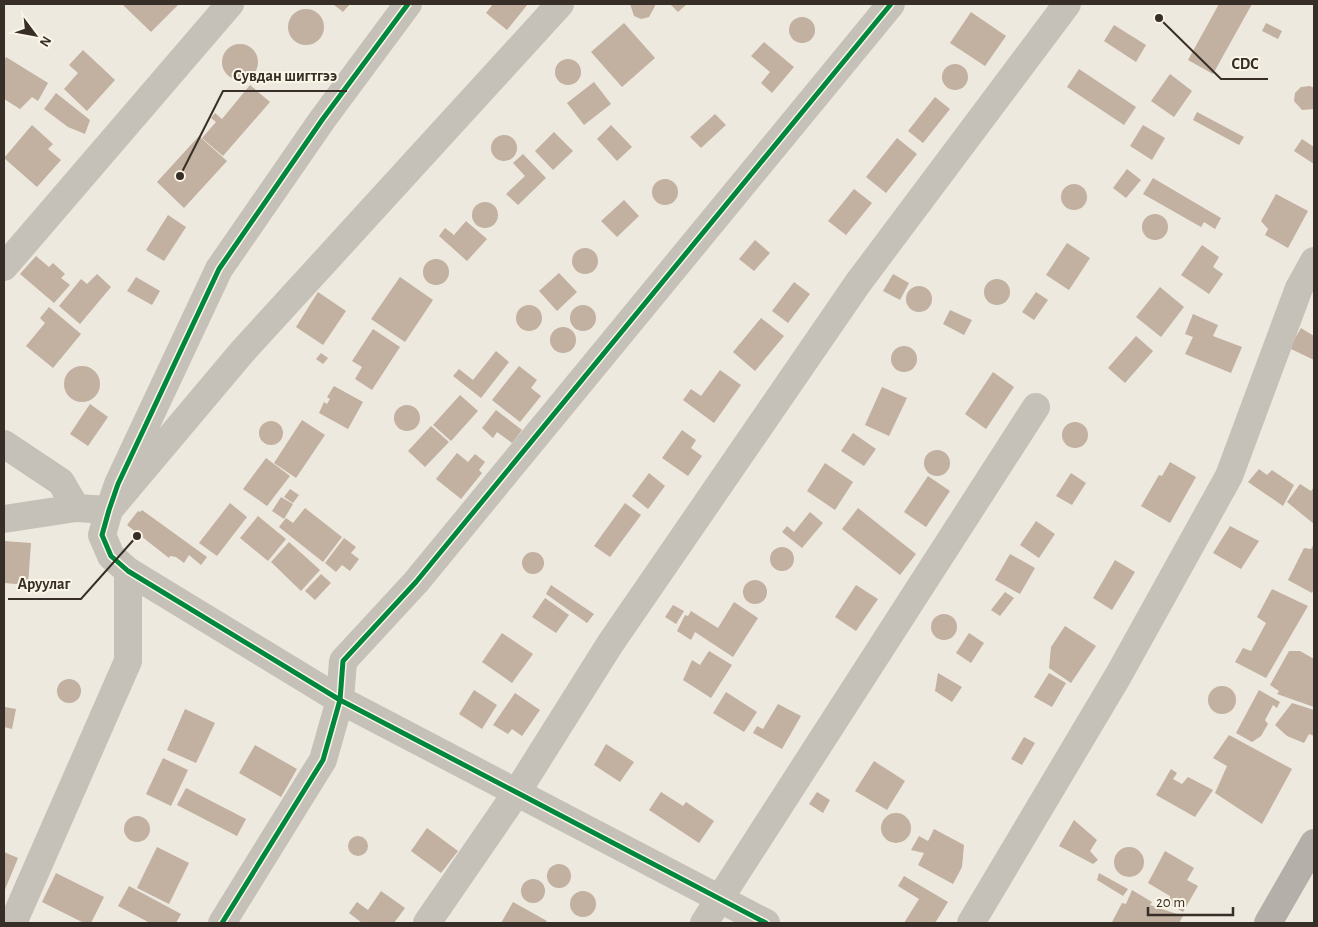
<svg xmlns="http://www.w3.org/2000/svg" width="1318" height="927" font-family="'Alegreya Sans',sans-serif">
<rect width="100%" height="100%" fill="#ede9df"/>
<!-- building -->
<g fill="#c2b0a0">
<polygon points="122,4 179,4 151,32"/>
<polygon points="333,4 350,4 343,12"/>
<polygon points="493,4 528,4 507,30 486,13"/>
<polygon points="630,4 655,4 655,6 649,17 641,19 634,16"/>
<polygon points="670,4 687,4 678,12"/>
<polygon points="1219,4 1252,4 1213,74 1188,60"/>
<circle cx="306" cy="27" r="18"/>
<polygon points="971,12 1006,36 985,66 950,43"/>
<circle cx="802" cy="30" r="13"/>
<polygon points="624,23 655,58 622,87 591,52"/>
<polygon points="1266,23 1282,31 1278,39 1262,31"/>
<polygon points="1114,25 1146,45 1136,62 1104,41"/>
<polygon points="764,42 794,67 772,93 761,83 770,72 751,56"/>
<circle cx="240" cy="62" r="18"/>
<polygon points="83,50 115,80 87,111 64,89 78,73 69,65"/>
<polygon points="6,57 48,83 38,101 32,97 20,109 4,99 4,61"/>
<circle cx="568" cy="72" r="13"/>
<circle cx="955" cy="77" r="13"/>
<polygon points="1079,69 1136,107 1124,125 1067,87"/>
<polygon points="1170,74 1192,91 1174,117 1151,101"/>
<polygon points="594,82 611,104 584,125 567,103"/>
<polygon points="250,85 270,102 223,156 202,138 216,122 211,118 215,113 222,119"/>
<polygon points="1310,86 1314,88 1314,109 1302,110 1294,101 1295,93 1301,87"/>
<polygon points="56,93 90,120 85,134 68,127 44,109"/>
<polygon points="935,97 950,109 923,143 908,131"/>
<polygon points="1197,112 1244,137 1239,145 1193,120"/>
<polygon points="715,114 726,125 701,148 690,137"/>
<polygon points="32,125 53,144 48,149 61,160 37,187 4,158"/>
<polygon points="611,125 632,147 617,161 597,139"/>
<polygon points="1143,125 1165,138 1152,160 1130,146"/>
<polygon points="554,132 573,151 553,170 535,151"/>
<circle cx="504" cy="148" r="13"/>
<polygon points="199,136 227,161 184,208 157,182"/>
<polygon points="897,138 917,154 886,193 866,177"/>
<polygon points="1302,139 1314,147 1314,164 1294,151"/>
<polygon points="523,154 546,178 518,205 506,194 525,176 513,163"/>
<polygon points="1127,169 1141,180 1126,198 1113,188"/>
<polygon points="1153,178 1221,218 1215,229 1204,222 1201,227 1143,194"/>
<circle cx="665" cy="192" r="13"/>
<circle cx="1074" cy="197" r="13"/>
<polygon points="854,189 872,203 846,235 828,221"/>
<polygon points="1276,194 1308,211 1288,248 1265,235 1268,229 1261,221"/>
<polygon points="624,200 639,216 617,237 601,221"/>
<circle cx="485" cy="215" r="13"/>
<circle cx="1155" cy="227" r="13"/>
<polygon points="168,215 186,227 164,261 146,250"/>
<polygon points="466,221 487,239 467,261 439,236 445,228 454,235"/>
<polygon points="755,240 770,253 754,271 739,259"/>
<polygon points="1067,243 1090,258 1069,290 1046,275"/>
<polygon points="1202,245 1219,257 1213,267 1223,274 1209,294 1181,275"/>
<circle cx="585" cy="261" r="13"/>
<polygon points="36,256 49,267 53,263 65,274 61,278 70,285 54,303 20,274"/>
<circle cx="436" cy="272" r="13"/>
<polygon points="559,273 577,292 557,311 539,291"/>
<polygon points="97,274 111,287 80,324 59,306 81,279 87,284"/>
<polygon points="893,274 909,283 900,300 883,291"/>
<polygon points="136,277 160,291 152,305 127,291"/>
<polygon points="400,277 433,300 405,342 371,319"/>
<circle cx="997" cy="292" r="13"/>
<polygon points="794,282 810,294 788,323 772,311"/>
<circle cx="919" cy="299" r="13"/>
<polygon points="1160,287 1184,307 1161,337 1136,317"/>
<polygon points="318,292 346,311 323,345 296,327"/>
<polygon points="1036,292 1048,300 1034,320 1022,312"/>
<circle cx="583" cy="318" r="13"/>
<circle cx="529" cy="318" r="13"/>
<polygon points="49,307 81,334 53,368 26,346 45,323 40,318"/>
<polygon points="950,310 972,320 964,335 943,324"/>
<polygon points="1193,314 1218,325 1213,336 1242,347 1231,373 1185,354 1193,337 1185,334"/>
<polygon points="761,318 784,336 755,371 733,352"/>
<circle cx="563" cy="340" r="13"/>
<polygon points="1301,328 1314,336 1314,360 1289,348"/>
<polygon points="373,329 400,347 372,390 355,379 362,367 352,361"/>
<polygon points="1136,336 1153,351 1125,383 1108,368"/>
<circle cx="904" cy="359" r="13"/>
<polygon points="496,351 509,362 481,398 453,376 459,369 473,380"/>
<polygon points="321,353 328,358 323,364 316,359"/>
<polygon points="519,366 537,380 531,388 541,396 520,422 492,400"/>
<circle cx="82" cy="384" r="18"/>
<polygon points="720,370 741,385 714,423 683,400 691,389 701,396"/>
<polygon points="993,372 1014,387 986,429 965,414"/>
<polygon points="334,386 363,402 348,429 319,413 324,402 327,404 330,399 327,397"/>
<polygon points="882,387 907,398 889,436 865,425"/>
<polygon points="460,395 478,411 451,441 433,425"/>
<polygon points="90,404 108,417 88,446 70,434"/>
<circle cx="407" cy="418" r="13"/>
<polygon points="496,410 522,430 512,443 497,432 493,438 482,428"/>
<polygon points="302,420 325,435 296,478 274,463"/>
<circle cx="271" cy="433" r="12"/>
<circle cx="1075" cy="435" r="13"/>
<polygon points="431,426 449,442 425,467 408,451"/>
<polygon points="682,430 696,440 691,448 702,456 688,476 662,458"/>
<polygon points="853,433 876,449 864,466 841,451"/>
<circle cx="937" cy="463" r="13"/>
<polygon points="457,453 468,462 475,454 485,462 479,470 482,473 461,499 436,479"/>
<polygon points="266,458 290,476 267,506 243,489"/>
<polygon points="1170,462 1196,477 1170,523 1141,506 1159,475 1162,476"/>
<polygon points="825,463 853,482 835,510 807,491"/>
<polygon points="1259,469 1267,475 1272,470 1294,485 1283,506 1248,482"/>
<polygon points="649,473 665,486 648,509 632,496"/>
<polygon points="1071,473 1086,483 1072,505 1056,496"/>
<polygon points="928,476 950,491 926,527 904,512"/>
<polygon points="1300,484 1311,491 1314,487 1314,524 1287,502"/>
<polygon points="290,489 299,495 293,503 284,497"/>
<polygon points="281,497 293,504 284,519 272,511"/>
<polygon points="230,503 247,517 217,556 199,543"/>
<polygon points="625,503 641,515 610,557 594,546"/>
<polygon points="305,508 342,537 323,562 279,527 286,518 293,523"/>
<polygon points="858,508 916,554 900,575 842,529"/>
<polygon points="142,510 207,557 201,565 189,555 184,563 176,557 170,556 169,558 127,525 138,511 140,512"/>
<polygon points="810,512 823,523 802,548 782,532 787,526 794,532"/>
<polygon points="258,516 286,539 268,561 240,538"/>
<polygon points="1036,521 1055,534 1039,558 1020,545"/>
<polygon points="1230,526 1259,541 1241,569 1213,553"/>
<polygon points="344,538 356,547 351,553 359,559 350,571 342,565 336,572 325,563"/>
<polygon points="4,541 31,543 28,585 4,583"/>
<polygon points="289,542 320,570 301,591 271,562"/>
<polygon points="1314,544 1314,589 1312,593 1288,580 1304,548 1311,549"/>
<circle cx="782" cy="559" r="12"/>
<circle cx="533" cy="563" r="11"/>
<polygon points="1010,554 1035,568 1020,594 995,580"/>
<polygon points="1115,560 1135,572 1112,610 1093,598"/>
<polygon points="321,574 331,583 315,600 305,591"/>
<circle cx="755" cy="592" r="12"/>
<polygon points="551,585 594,614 587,623 546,594"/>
<polygon points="856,585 878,599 856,631 835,617"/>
<polygon points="1272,589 1308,606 1266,678 1235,662 1243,648 1251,651 1266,623 1257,617"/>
<polygon points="1005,592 1014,598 1000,616 991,610"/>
<polygon points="545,598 569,615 556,633 532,617"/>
<polygon points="734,602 758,618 733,657 695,632 691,640 677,631 685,615 688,616 691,611 718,628"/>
<polygon points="673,605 684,611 676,624 665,617"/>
<circle cx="944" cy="627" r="13"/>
<polygon points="1065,626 1096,646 1071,683 1049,668 1051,647"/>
<polygon points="502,633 533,654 512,683 482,662"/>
<polygon points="969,633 984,643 971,663 956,653"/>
<polygon points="709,651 732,665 711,698 683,680 692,660 700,665"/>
<polygon points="1289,651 1300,651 1314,659 1314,707 1277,694 1279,691 1270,685"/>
<polygon points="938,673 962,687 952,702 935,691"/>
<polygon points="1049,673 1066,683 1052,707 1034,697"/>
<circle cx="69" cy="691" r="12"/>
<circle cx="1222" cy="700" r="14"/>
<polygon points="474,690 497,705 482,729 459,714"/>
<polygon points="1259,690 1280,702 1277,708 1273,705 1265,720 1268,724 1261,736 1252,742 1236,733"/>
<polygon points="726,692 757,712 744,732 713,713"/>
<polygon points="515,693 540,710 522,736 512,729 508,734 493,725"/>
<polygon points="1292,703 1314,710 1314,736 1309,734 1304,743 1287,736 1275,725"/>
<polygon points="778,704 801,716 782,749 753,733 757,726 763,729"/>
<polygon points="5,707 16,709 12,729 4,727"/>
<polygon points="185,709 215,723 196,763 167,750"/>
<polygon points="1229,735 1292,769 1262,824 1215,793 1227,766 1213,758"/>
<polygon points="1024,737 1035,743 1022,765 1011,759"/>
<polygon points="606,744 634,762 620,782 594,765"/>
<polygon points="255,745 297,769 281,797 239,773"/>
<polygon points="163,758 188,770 171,806 146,794"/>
<polygon points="874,761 905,781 887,810 855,791"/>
<polygon points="1171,769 1177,773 1173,779 1182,784 1188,777 1213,790 1195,817 1156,795"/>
<polygon points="186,788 246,819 237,836 177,805"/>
<polygon points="661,792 683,806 686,802 714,821 699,843 649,810"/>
<polygon points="817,792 830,800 823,813 809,804"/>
<circle cx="896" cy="828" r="15"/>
<circle cx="137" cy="829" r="13"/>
<polygon points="1074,820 1097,840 1090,851 1098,860 1093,864 1059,846"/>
<polygon points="427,828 458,851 441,873 411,851"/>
<polygon points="934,829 964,845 962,867 953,884 918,865 924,853 911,850 919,836 928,841"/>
<circle cx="358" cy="846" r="10"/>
<polygon points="157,847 189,863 169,904 137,888"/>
<circle cx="1129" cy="862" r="15"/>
<polygon points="1165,851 1194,868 1187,880 1198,886 1183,912 1169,904 1170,896 1148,883"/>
<polygon points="4,852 18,858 4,892"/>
<circle cx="559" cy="876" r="12"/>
<polygon points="56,873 104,897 91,923 84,923 42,902"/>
<polygon points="1099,873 1128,889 1123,896 1097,880"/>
<polygon points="904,876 948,902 935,923 904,923 919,899 898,886"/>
<circle cx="533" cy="891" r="12"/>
<polygon points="129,886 181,914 176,923 150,923 118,906"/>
<polygon points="1132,890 1152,902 1150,905 1183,916 1179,923 1112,922 1122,903 1126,904"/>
<circle cx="583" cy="904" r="13"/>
<polygon points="381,891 405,908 394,923 362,923 349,913 357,902 368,910"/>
<polygon points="513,902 547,921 545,923 501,923"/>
</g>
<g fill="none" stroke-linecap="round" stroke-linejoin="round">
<!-- minor -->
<g stroke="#c6c1b8" stroke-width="28">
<polyline points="408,4 322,120 219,269 118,484 109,510 102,535 111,556 128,571 340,700 766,923"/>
<polyline points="4,267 230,4"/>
<polyline points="4,444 61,482 76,508"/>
<polyline points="4,519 76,508 109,510 242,352 560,4"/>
<polyline points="13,923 128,661 128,571"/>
<polyline points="222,923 323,760 340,700 343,661 416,582 891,4"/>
<polyline points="427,923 517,792 610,644 858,283 1067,4"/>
<polyline points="704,923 1036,407"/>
<polyline points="971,923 1118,676 1229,476 1299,288 1314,261"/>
</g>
<!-- major -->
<polyline stroke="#b4afa8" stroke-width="28" points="1268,923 1314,843"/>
<defs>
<g id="cycleway">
<polyline points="408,4 322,120 219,269 118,484 109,510 102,535 111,556 128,571 340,700 766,923"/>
<polyline points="222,923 323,760 340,700 343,661 416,582 891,4"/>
</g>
</defs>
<!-- cycleway casing -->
<use href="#cycleway" stroke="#faf5e6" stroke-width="8"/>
<!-- cycleway -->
<use href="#cycleway" stroke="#00873e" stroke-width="5"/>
</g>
<!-- callouts -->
<path fill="none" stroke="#372f27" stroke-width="2" d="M1159 18L1221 79H1268M180 176L223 91H347M137 536L81 599H8"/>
<g fill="#372f27" stroke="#faf5e6" stroke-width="2">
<circle cx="1159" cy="18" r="5"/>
<circle cx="180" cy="176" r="5"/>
<circle cx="137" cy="536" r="5"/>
</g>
<g font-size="16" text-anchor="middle" font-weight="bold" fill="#372f27" stroke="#faf5e6" stroke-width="4" stroke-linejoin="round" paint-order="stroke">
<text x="1245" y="69">CDC</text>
<text x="285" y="81">Сувдан шигтгээ</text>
<text x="44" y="589">Аруулаг</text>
</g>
<!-- border -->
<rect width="1318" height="927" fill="none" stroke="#372f27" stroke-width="10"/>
<!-- north arrow -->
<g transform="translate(35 35) rotate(122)" stroke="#faf5e6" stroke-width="4" paint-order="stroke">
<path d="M0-4L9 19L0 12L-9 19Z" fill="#372f27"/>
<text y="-8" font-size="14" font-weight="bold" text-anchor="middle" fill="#372f27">N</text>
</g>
<!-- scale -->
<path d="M1148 907v8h85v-8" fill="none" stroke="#372f27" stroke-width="2.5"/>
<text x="1156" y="907" font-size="15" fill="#372f27" stroke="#faf5e6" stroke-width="4" paint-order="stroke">20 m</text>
</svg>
